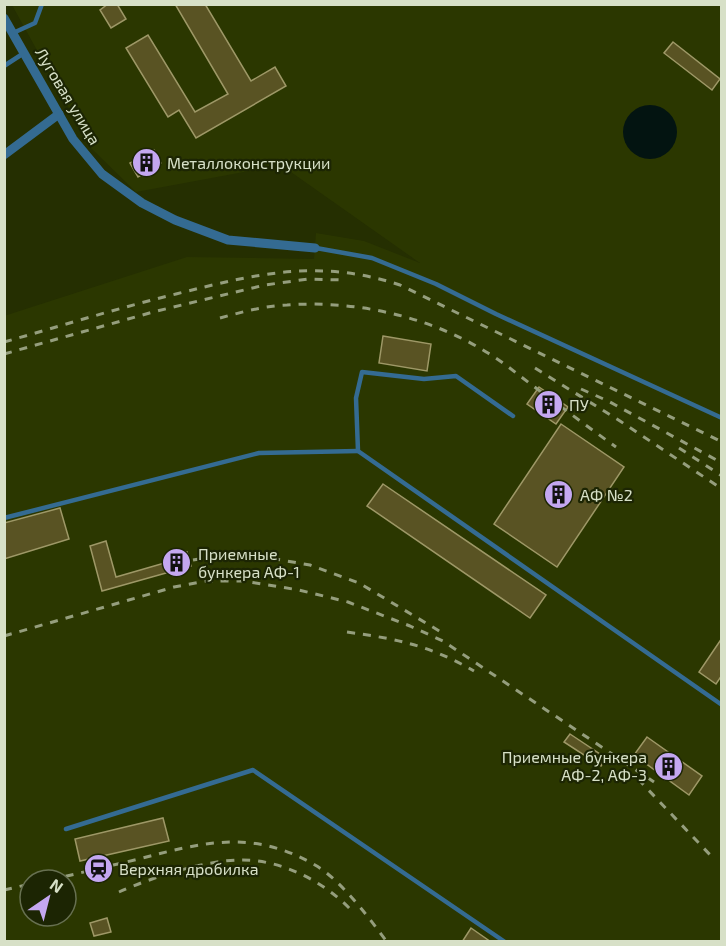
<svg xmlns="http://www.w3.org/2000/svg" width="726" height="946" font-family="'Exo 2',sans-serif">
<rect width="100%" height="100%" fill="#252f01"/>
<!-- built -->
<path fill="#2b3700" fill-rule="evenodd" d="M12,5H721V941H5L4,316L187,257L314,259L316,233L364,241L420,263L281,165L136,192L91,148ZM30,880H66V916H30Z"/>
<!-- water -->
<circle fill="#031411" cx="650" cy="132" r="27"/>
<!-- building -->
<g fill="#595323" stroke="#9e9867" stroke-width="1.5">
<polygon points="108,4 117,4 126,19 111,28 100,10"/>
<polygon points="175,4 205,4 251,81 275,67 286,86 196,138 179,110 168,117 126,48 148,35 195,112 228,94"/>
<polygon points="673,42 720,79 712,90 664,53"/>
<polygon points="154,150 161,163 138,177 130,163"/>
<polygon points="383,336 431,344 427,371 379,363"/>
<polygon points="539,387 568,407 556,424 527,404"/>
<polygon points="561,424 624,467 557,567 494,524"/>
<polygon points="383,484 546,595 530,618 367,506"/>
<polygon points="60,508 69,539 4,559 4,523"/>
<polygon points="106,541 116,577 175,560 174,555 187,552 191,566 102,591 90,546"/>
<polygon points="722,638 722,675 716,684 699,672"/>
<polygon points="570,734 606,758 601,766 564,742"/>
<polygon points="647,737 702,776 689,795 634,755"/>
<polygon points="163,818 169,841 80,861 75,839"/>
<polygon points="107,918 111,932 94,936 90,923"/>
<polygon points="471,928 491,942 462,942"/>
</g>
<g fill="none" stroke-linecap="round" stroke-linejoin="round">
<!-- lane -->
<g stroke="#346b92" stroke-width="4.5">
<polyline points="13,33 35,23 42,4"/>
<polyline points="4,66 24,53"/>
<polyline points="316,248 372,258 436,284 496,314 722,418"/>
<polyline points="513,416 456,376 424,379 362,372 356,398 358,451 722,705"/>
<polyline points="4,518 259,453 358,451"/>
<polyline points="66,829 253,770 505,942"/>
</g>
<!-- street -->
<g stroke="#346b92" stroke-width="9">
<polyline points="4,18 73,139 102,174 142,203 175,220 228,240 315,248"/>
<polyline points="4,155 59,114"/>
</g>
<!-- rail -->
<g stroke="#959e7d" stroke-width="3" stroke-dasharray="8 8" stroke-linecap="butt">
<path d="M220,318C242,312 264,306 287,305C355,300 429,316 488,353C503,362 517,374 532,385C560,406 588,427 616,447"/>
<path d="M4,342C61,326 118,308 176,294C256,274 318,258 400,285L722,442"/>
<polyline points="4,354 153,312 265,285 308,279 344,280"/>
<polyline points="535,368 620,421 722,489"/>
<polyline points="581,389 608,401 722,463"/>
<polyline points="679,448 722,476"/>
<polyline points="193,560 228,554 252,555 310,565 359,583 441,632"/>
<path d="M347,632C397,639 429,645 474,671"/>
<polyline points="4,636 174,587 206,581 243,581 299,590 348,602 410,626 443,641 654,782"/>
<polyline points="638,779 714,859"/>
<path d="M50,880C80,873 109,866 139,859C204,842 253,829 315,865C340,879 370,919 387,942"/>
<polyline points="4,890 30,884"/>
<path d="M119,892C150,878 206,860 240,860C281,859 325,882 352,911"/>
</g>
</g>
<!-- icons -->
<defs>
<symbol id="building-disc" viewBox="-11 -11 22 22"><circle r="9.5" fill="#c4a7f1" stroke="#1c2503"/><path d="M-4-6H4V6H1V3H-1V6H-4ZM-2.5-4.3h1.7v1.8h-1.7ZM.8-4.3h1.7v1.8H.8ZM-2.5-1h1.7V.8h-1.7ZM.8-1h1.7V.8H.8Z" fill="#111"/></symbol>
<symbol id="station-disc" viewBox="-11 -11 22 22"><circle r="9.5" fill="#c4a7f1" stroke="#1c2503"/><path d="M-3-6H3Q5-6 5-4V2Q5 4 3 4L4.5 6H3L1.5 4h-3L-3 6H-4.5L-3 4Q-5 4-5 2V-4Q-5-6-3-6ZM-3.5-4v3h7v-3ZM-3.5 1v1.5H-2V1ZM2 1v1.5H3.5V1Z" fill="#111"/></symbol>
</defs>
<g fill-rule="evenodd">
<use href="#building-disc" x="130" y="146" width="33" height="33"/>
<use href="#building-disc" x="532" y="388" width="33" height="33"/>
<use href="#building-disc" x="542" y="478" width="33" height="33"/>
<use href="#building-disc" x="160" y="546" width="33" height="33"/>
<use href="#building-disc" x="652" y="750" width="33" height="33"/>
<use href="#station-disc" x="82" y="852" width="33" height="33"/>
</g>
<g text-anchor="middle" stroke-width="4.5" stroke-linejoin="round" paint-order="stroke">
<!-- street labels -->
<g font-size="16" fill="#d7e0c7" stroke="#1c2503">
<text transform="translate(68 96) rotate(59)" y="6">Луговая улица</text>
</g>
<!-- poi labels -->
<g font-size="16" fill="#d7e0c7" stroke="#1c2503" text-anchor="start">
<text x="167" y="169">Металлоконструкции</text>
<text x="569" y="411">ПУ</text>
<text x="580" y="501">АФ №2</text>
<text x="198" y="560">Приемные<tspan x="198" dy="18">бункера АФ-1</tspan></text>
<text x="647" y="763" text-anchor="end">Приемные бункера<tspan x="647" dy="18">АФ-2, АФ-3</tspan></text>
<text x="119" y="875">Верхняя дробилка</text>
</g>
</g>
<!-- border -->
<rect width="726" height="946" fill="none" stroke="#d7e0c7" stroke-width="12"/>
<!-- north arrow -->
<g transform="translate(48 898) rotate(35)"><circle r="28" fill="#1c2503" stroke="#677051" stroke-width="1.5"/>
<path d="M0-4.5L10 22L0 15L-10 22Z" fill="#c4a7f1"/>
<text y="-9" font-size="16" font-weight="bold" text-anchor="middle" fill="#d7e0c7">N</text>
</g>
</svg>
